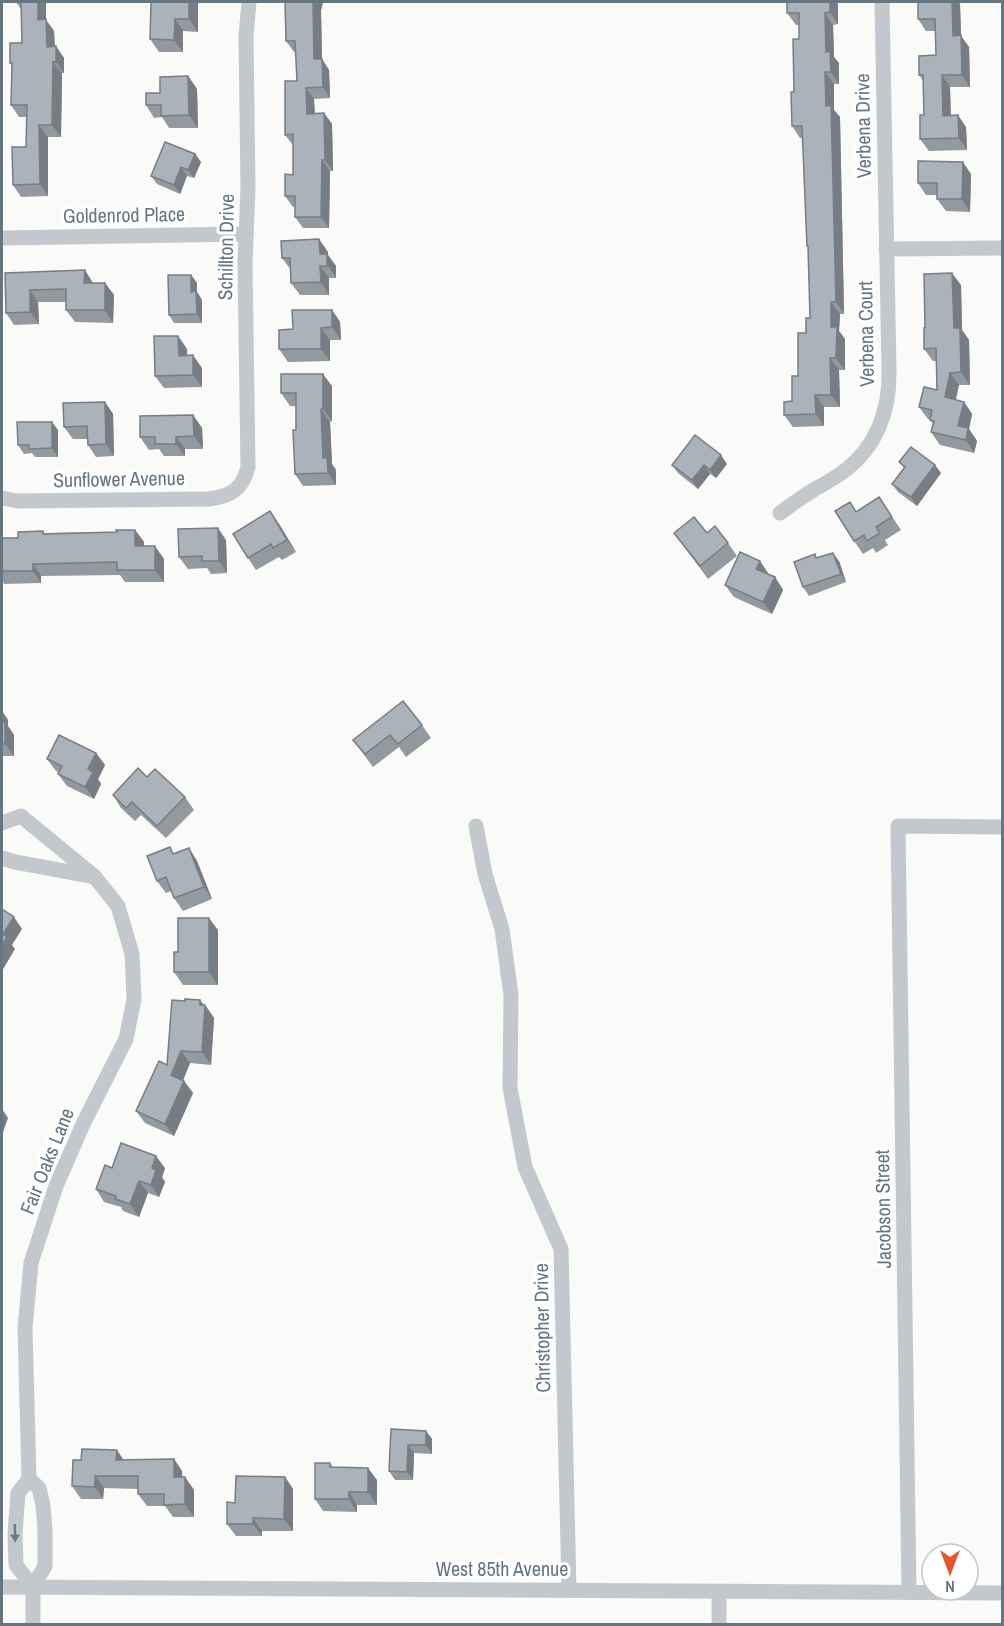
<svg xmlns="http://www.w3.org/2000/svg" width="1004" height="1626" font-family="'Archivo Narrow',sans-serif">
<rect width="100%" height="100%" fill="#fafaf8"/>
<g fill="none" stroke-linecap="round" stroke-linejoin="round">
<!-- street -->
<g stroke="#c3c8cc" stroke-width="15">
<polyline points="2,238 246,234"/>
<polyline points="886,249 1002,248"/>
<path d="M2,498L17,501L209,499C231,496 242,490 248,467L245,262L248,188L246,36L249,2"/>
<path d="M780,513C791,505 803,496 815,489C826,483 837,477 847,469C878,444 890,408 889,369L882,2"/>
<polyline points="2,823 21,816 94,876 118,906 132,954 134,999 126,1039 84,1122 56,1186 31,1263 25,1328 29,1479 18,1493 15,1534 16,1565 33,1587"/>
<polyline points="476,826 485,874 502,929 511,995 510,1088 525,1167 561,1249 569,1590"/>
<polyline points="2,858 15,862 91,876"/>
<polyline points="29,1479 39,1488 43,1505 45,1530 45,1566 33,1587"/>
<polyline points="2,1587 1002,1593"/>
<polyline points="33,1587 33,1624"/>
<polyline points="909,1591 898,826 1002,827"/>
<polyline points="719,1624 719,1592"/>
</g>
</g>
<!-- wall -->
<g fill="#929a9f">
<polygon points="16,2 46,2 46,20 54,31 55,46 64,58 64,73 62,73 61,137 48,137 48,196 21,197 13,185 26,147 26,117 19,117 11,105 12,65 10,63 22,43 21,9"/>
<polygon points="151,2 198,2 198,32 183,31 183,52 159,52 150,39"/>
<polygon points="293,2 323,2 321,10 322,59 329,70 330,98 314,99 315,113 324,113 332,124 333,171 330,171 329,228 303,228 295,217 295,207 293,207 285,196 293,175 293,145 285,135 297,81 296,52 294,52 286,41"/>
<polygon points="918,2 958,2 960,4 961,36 969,47 970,87 950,87 951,115 966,127 967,150 929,151 920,139 924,115 923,80 919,75 936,55 935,31 926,31 918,19"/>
<polygon points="838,4 838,24 833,25 834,57 839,63 839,84 834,84 834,110 840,117 844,314 840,314 839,331 845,339 845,370 839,370 840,407 824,407 824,426 793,427 784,415 792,401 810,318 808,247 807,246 803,138 800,138 792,126 794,92 799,39 799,25 796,25 787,13"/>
<polygon points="188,76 197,89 198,128 169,128 162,117 154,118 146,105 160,93"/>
<polygon points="195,154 201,162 194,178 187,176 180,194 157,184 151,176"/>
<polygon points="971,174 970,212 946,211 937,199 937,195 926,195 918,183"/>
<polygon points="328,252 328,255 336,266 336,278 329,278 329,295 300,295 291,283 291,270 282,258"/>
<polygon points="5,273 93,283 105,283 114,295 113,323 75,322 66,310 66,302 38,302 39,324 14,325 6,313"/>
<polygon points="191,275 197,283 197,292 202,300 202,323 174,323 169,315"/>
<polygon points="961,285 962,330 969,340 970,385 959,385 956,400 964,402 972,414 969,429 977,441 974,453 940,445 931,432 933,424 930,420 928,419 919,407 937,390 937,361 933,361 924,349 925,328"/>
<polygon points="332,310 340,322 341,340 330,340 330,361 288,362 279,349 293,329"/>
<polygon points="178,336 187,349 187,356 202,368 202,387 164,388 155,376"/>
<polygon points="332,386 332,421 330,422 332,464 336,470 336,485 303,486 295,474 296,406 290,406 281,393"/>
<polygon points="105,402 113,414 114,456 96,457 88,445 87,439 73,439 64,427"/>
<polygon points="193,415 202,428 203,449 185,449 185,456 164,456 159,449 149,450 140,437"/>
<polygon points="58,430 58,457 35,457 32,453 24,454 18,445"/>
<polygon points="899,462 941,473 917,506 898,492 892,484 904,468"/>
<polygon points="727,464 716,478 710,474 698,489 678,473 672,465"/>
<polygon points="879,497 901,530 885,540 888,545 876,553 873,548 863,554 854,541 857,511"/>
<polygon points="279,524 296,552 282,560 279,557 256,570 248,558"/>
<polygon points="135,530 144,542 144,546 164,559 164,582 125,582 120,575 41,576 41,583 4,584 2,580 2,538 18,538 43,531 44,533 117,532"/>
<polygon points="674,533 728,543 737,556 708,579"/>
<polygon points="226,540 227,573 211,574 207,568 188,569 179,557"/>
<polygon points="817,558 839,561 846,582 809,596 803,587"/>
<polygon points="768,573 768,574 775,577 783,590 772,614 734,597 725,585"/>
<polygon points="2,711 8,720 8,726 14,735 14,756 2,756"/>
<polygon points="422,725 431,738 406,757 399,747 373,767 353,740"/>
<polygon points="96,753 105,765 98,779 101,784 94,799 67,786 58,774 59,772 56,771 47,759"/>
<polygon points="147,777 185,797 194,810 166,838 141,815 135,821 121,808 113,795"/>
<polygon points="189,848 197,861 212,899 183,911 174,898 171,891 166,893 157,881"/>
<polygon points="218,930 218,985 183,985 174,972 178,952"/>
<polygon points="200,1000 204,1005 205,1005 214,1018 211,1065 190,1063 183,1080 184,1081 193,1093 174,1136 145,1123 136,1111 167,1065 185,1001"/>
<polygon points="112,1168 165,1168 162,1177 165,1182 159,1197 148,1193 139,1217 123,1211 121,1207 104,1202 96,1189"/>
<polygon points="391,1429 426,1431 432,1439 432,1454 414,1453 413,1480 395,1480 389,1471"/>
<polygon points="174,1459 182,1471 182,1477 185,1477 194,1490 194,1517 173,1517 165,1506 147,1506 138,1494 138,1489 104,1488 103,1499 81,1499 72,1486 124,1460"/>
<polygon points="330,1463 333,1467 377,1480 377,1505 357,1505 357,1512 323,1511 315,1499"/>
<polygon points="285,1477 293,1489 293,1531 262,1531 262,1536 236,1536 227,1524 235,1503"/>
</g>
<!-- shaded-wall -->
<g fill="#777d82">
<polygon points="38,2 46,2 46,20 54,31 55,58 47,47 38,20"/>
<polygon points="189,2 198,2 198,32 189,19"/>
<polygon points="313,2 323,2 321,10 322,59 329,70 330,98 323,87 314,59"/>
<polygon points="830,2 836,2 838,4 838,24 830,12"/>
<polygon points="952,2 958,2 960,4 961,36 969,47 970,87 962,75 953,36"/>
<polygon points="825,13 833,25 834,57 839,63 839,84 831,72 826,52"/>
<polygon points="175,19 183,31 183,52 174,40"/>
<polygon points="56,46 64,58 64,73 56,62"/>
<polygon points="53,62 62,73 61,137 52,125"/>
<polygon points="825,72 834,84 834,110 840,117 844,314 836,302"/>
<polygon points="942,75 950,87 951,128 943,116"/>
<polygon points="188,76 197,89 198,128 189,115"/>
<polygon points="306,88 314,99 315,125 307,114"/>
<polygon points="324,113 332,124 333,171 325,160"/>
<polygon points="958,115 966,127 967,150 959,138"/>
<polygon points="39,125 48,137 48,196 40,184"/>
<polygon points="195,154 201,162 194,178 188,170"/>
<polygon points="322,160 330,171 329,228 321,217"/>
<polygon points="963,162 971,174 970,212 962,199"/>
<polygon points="181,167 187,176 180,194 174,185"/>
<polygon points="319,239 328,252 328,255 336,266 336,278 320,254"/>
<polygon points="320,266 329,278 329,295 321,282"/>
<polygon points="85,270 93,283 84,283"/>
<polygon points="952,273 961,285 962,330 969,340 970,385 961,372 954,328"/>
<polygon points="191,275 197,283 197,292 202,300 202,323 197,314 191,292"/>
<polygon points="105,283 114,295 113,323 105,310"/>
<polygon points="30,290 38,302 39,324 30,312"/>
<polygon points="831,302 840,314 839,331 845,339 845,370 836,358 831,327"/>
<polygon points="332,310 340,322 341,340 332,327"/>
<polygon points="321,328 330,340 330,361 321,349"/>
<polygon points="178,336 187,349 188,368 179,356"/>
<polygon points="193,355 202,368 202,387 193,375"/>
<polygon points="830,358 839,370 840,407 831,395"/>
<polygon points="950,373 959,385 953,410 945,397"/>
<polygon points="323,374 332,386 332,421 323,409"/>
<polygon points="815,395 824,407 824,426 816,414"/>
<polygon points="105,402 113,414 114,456 106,444"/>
<polygon points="964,402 972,414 969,429 977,441 974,453 966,440 958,426"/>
<polygon points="321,409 330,422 332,464 336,470 336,485 328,473 323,458"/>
<polygon points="193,415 202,428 203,449 194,436"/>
<polygon points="52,422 58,430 58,457 52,448"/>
<polygon points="176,437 185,449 185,456 176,444"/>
<polygon points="721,455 727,464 716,478 710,470"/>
<polygon points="704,465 710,474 698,489 692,480"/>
<polygon points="935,465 941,473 917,506 911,497"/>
<polygon points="270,511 279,524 296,552 287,540"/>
<polygon points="218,528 226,540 227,573 219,561"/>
<polygon points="135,530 144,542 144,559 135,546"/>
<polygon points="155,546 164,559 164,582 155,570"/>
<polygon points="833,553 839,561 846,582 841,574"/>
<polygon points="760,561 768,573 765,582 756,569"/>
<polygon points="33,564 41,576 41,583 33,571"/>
<polygon points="775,577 783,590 772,614 763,602"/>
<polygon points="2,711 8,720 8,726 14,735 14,756 5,744 2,726"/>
<polygon points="96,753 105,765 98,779 101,784 94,799 85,787 88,769"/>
<polygon points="189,848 197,861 212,899 204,887"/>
<polygon points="14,917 22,929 12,945 15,949 2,971 2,945 3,934"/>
<polygon points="209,918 218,930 218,985 209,972"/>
<polygon points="200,1000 205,1007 205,1005 214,1018 211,1065 202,1052"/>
<polygon points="181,1051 190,1063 180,1088 171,1075"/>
<polygon points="184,1081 193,1093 174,1136 165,1124"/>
<polygon points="2,1109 8,1118 2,1135"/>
<polygon points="156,1156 165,1168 162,1177 165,1182 159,1197 151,1185 152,1168"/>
<polygon points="139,1181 148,1193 139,1217 130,1204"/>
<polygon points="426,1431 432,1439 432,1454 426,1445"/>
<polygon points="408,1445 414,1453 413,1480 407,1472"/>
<polygon points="117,1450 125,1462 116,1460"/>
<polygon points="174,1459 182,1471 183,1490 174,1477"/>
<polygon points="368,1468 377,1480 377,1505 368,1492"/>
<polygon points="95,1476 104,1488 103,1499 95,1487"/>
<polygon points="185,1477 194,1490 194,1517 185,1504"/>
<polygon points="285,1477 293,1489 293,1531 284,1519"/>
<polygon points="349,1492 357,1505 357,1512 349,1499"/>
<polygon points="253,1518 262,1531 262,1536 253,1524"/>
</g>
<!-- building -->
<g fill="#aab3b9" stroke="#777d82" stroke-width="1.5">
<polygon points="21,2 38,2 38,20 46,19 47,47 56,46 56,62 53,62 52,125 39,125 40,184 13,185 12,147 26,147 27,105 11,105 12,63 10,63 10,43 22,43"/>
<polygon points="151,2 189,2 189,19 175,19 174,40 150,39"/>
<polygon points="285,2 313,2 314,59 322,59 323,87 306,88 307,114 324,113 325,160 322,160 321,217 295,217 295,196 285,196 285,174 293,175 293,134 285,135 285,81 297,81 295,41 286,41"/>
<polygon points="787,2 830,2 830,12 825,13 826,52 830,51 831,72 825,72 826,106 831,105 836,302 831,302 831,327 837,327 836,358 830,358 831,395 815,395 816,414 784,415 784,402 792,401 792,376 798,376 798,333 806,333 806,318 810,318 808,246 807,246 802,126 792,126 791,92 794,92 793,39 799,39 799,13 787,13"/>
<polygon points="918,2 952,2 953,36 961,35 962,75 942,75 943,116 958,115 959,138 920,139 920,115 924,115 923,75 919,75 919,56 936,55 935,19 918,19"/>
<polygon points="188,76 189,115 161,116 161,105 146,105 146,93 160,93 160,77"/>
<polygon points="165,142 195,154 188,170 181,167 174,185 151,176"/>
<polygon points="918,161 963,162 962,199 937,199 937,183 918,183"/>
<polygon points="319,239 320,254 327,254 327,266 320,266 321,282 291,283 290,258 282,258 281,241"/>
<polygon points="85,270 84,283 105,283 105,310 66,310 66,289 30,290 30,312 6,313 5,273"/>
<polygon points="952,273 954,328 960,328 961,372 950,373 945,397 964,402 958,426 968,428 966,440 931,432 934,421 930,420 932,410 919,407 924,387 937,390 936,348 924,349 924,328 925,328 924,274"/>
<polygon points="168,275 191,275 191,292 196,291 197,314 169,315"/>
<polygon points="292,310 332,310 332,327 321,328 321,349 279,349 279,330 293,329"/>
<polygon points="154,336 178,336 179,356 193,355 193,375 155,376"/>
<polygon points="281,374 323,374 323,409 321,409 323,458 327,457 328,473 295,474 293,430 296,430 296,393 281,393"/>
<polygon points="105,402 106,444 88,445 87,426 64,427 63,403"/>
<polygon points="193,415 194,436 176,437 176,444 155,444 155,437 140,437 140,416"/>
<polygon points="17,422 52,422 52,448 29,449 29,445 18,445"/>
<polygon points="695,435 721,455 710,470 704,465 692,480 672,465"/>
<polygon points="911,447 935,465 911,497 892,484 905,467 899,462"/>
<polygon points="879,497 892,517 876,527 880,533 867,541 864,535 854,541 835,511 850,502 856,512"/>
<polygon points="270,511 287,540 273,548 271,544 248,558 233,534"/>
<polygon points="694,517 707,533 715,526 728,543 700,566 674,533"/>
<polygon points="218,528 219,561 202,561 202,556 179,557 178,529"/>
<polygon points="116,530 135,530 135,546 155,546 155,570 117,570 117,562 33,564 33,571 2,571 2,538 18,538 18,532 43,531 43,534 117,532"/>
<polygon points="740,552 760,561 756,569 775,577 763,602 725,585"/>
<polygon points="833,553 841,574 803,587 794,562 815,554 816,558"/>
<polygon points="403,701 422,725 398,744 390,735 365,754 353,740"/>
<rect x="2" y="722" width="3" height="22"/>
<polygon points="59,735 96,753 88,769 93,772 85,787 58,774 62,766 47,759"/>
<polygon points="138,768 147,777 155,769 185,797 157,826 132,802 126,808 113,795"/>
<polygon points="170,847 173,854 189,848 204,887 174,898 166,877 157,881 147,856"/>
<polygon points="2,909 14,917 3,934 7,937 2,945"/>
<polygon points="178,918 209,918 209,972 174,972 174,952 178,952"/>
<polygon points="185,999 200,1000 200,1005 205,1005 202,1052 181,1051 171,1075 184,1081 165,1124 136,1111 159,1061 167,1065 172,1000 185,1001"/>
<polygon points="121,1143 156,1156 152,1168 156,1170 151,1185 139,1181 130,1204 115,1199 116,1196 96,1189 105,1165 112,1168"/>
<polygon points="391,1429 426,1431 426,1445 408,1445 407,1472 389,1471"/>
<polygon points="82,1449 117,1450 116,1460 174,1459 174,1477 185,1477 185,1504 164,1505 164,1494 138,1494 138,1476 95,1476 95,1487 72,1486 73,1460 81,1460"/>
<polygon points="315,1463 330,1463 330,1467 368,1468 368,1492 349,1492 349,1499 315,1499"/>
<polygon points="236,1476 285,1477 284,1519 253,1518 253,1524 227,1524 227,1502 235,1503"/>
</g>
<!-- one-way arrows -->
<defs><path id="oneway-solid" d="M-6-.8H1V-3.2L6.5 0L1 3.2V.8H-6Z" transform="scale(1.5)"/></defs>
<use fill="#6a7a87" href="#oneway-solid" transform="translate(15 1533) rotate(89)"/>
<g text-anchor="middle" stroke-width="6" stroke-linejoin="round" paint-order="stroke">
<!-- street labels -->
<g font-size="20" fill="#657683" stroke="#fff">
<text transform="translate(863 126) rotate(-91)" y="7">Verbena Drive</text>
<text transform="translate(124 215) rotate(-1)" y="7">Goldenrod Place</text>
<text transform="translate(226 247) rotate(-89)" y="7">Schillton Drive</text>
<text transform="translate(866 334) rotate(-91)" y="7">Verbena Court</text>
<text transform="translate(119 479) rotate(-1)" y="7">Sunflower Avenue</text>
<text transform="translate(47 1161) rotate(-68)" y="7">Fair Oaks Lane</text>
<text transform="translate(883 1209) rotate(-91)" y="7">Jacobson Street</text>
<text transform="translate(542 1328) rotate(-91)" y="7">Christopher Drive</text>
<text x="502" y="1576">West 85th Avenue</text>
</g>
</g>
<!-- border -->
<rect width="1004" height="1626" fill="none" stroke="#657683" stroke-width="6"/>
<!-- north arrow -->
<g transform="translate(950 1572) rotate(180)"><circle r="28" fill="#ffffff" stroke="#c1c8cd" stroke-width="1.5"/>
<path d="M0-4.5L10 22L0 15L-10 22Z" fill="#e4572e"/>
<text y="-9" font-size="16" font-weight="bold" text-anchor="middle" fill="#657683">N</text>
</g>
</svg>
